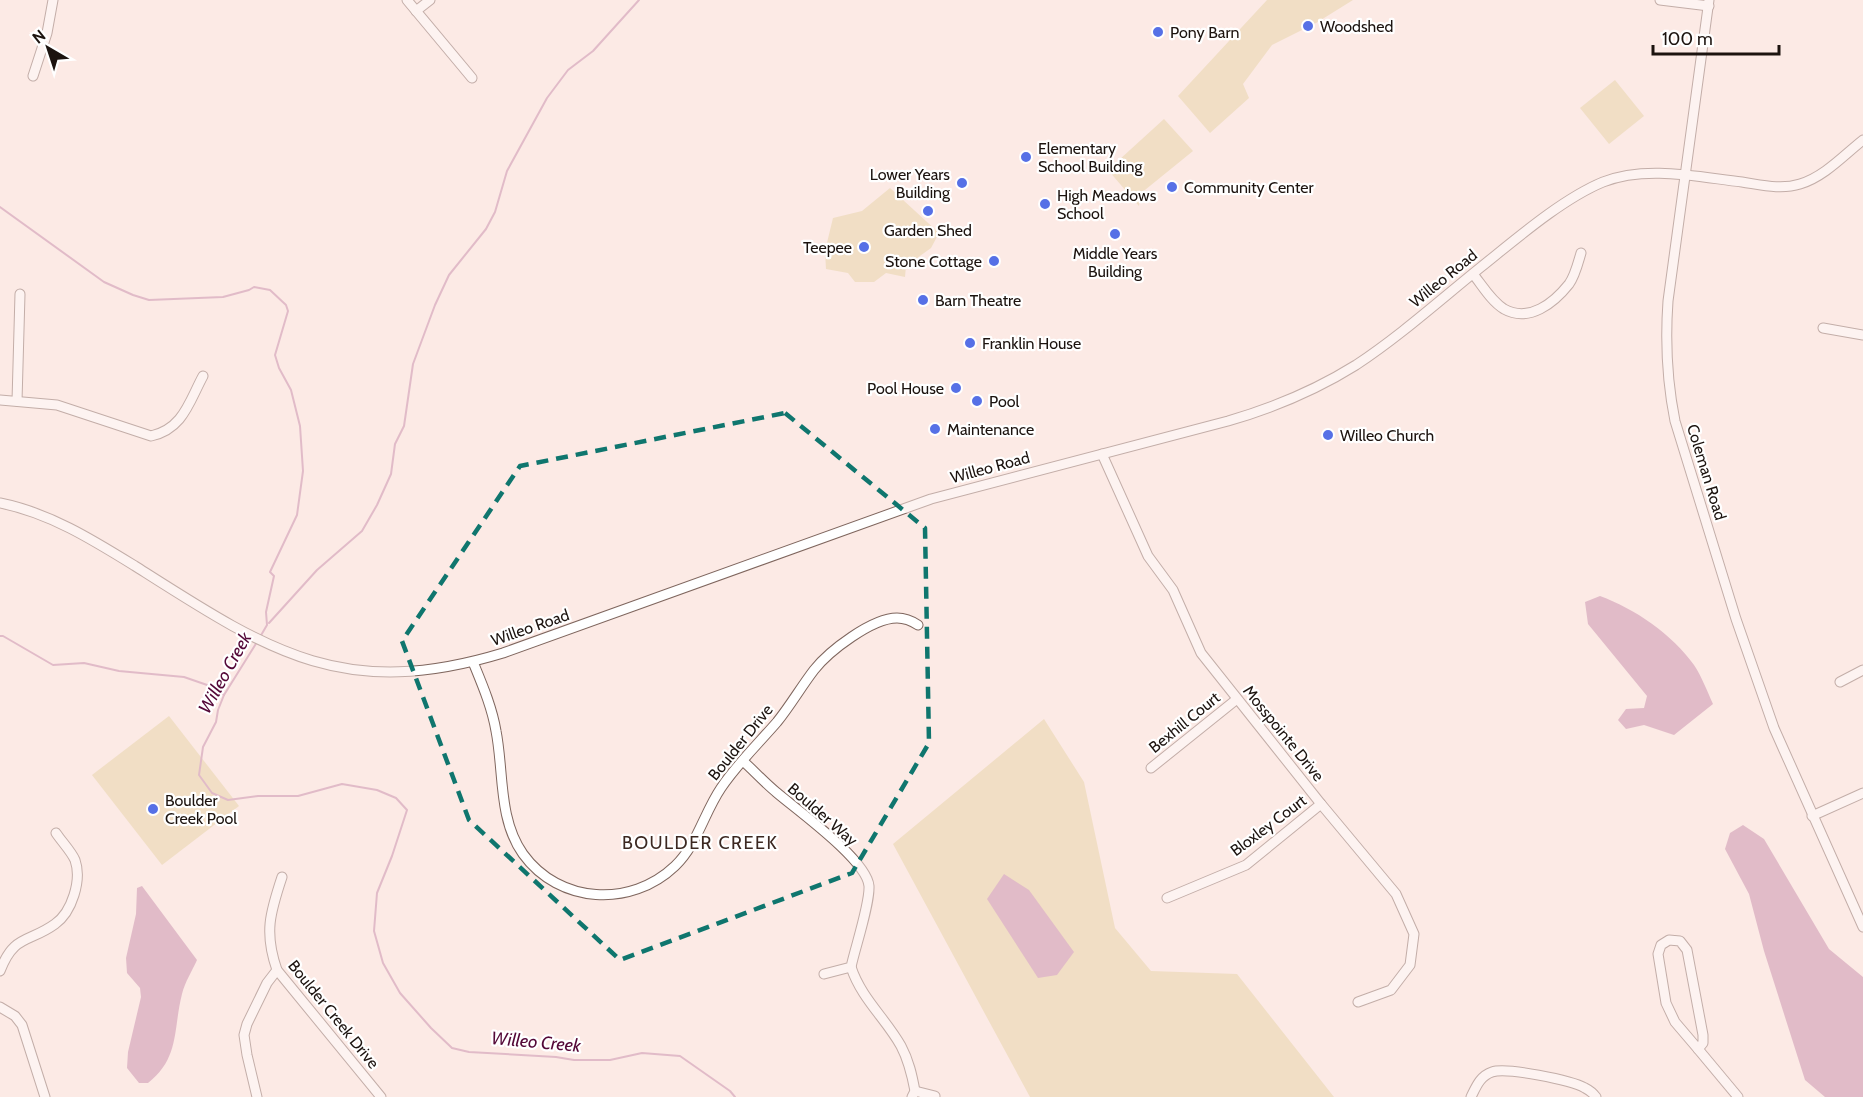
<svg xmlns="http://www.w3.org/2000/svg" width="1863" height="1097" font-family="Cabin,sans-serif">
<rect width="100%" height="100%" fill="#fceae5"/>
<!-- green -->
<g fill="#e4d19d">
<polygon points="1267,0 1353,0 1316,23 1272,45 1243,84 1249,98 1210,133 1178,96"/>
<polygon points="1615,80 1644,116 1609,144 1580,108"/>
<polygon points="1164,119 1193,151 1140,194 1139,206 1108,170"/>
<polygon points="890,188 939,233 931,248 906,266 905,277 886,273 874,282 855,282 848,273 826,269 825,251 833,218 862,211"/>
<polygon points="169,716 239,806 162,865 92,775"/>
<polygon points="1044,719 1084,782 1115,928 1151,971 1237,974 1334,1097 1030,1097 893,844"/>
</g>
<!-- water -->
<g fill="#c284a4">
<path d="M1600,596C1635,609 1672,634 1694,665C1702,677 1707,691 1713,704L1674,735L1644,725L1626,729L1618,720L1626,709L1644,708L1647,696L1588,624L1585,602Z"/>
<polygon points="1743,825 1764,839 1829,949 1863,977 1863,1097 1825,1097 1805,1080 1764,951 1749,894 1725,849 1730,833"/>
<polygon points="1004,874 1029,890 1074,952 1057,975 1038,978 987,899"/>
<path d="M142,886L197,960C192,971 185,982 182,994C173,1029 180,1058 148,1083H139L127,1068L128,1052L141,997L140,988L127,973L126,958L136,914L137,888Z"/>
</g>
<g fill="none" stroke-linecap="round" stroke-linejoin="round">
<!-- stream -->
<g stroke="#c284a4" stroke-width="2">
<polyline points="0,207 104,282 133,295 149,300 223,297 249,290 254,287 270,290 286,305 288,311 275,355 279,368 291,390 300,426 303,471 297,515 270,572 274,576 266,612 267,625 260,637"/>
<polyline points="269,623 317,570 362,531 377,505 391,474 395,444 404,426 413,364 435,305 449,275 486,229 495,212 507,171 547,98 568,70 593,51 639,0"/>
<polyline points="0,636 3,636 53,665 84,663 119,671 184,677 210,686 224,695"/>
<polyline points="257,642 224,695 218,710 216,722 203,747 199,775 212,793 228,800 258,796 298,796 342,784 377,790 396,798 407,810 392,856 377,893 374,931 383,963 400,993 431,1028 452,1048 469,1052 556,1057 574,1060 610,1060 642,1053 680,1056 730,1091 735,1097"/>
</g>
<defs>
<g id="minor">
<polyline points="407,0 472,78"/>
<polyline points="1660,0 1709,6"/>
<path d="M1709,0L1668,301C1665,343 1667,381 1675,421L1736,619L1774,728L1863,927"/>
<polyline points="416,11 430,0"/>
<polyline points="33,76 47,33 53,0"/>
<path d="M1473,274C1482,285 1491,301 1504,309C1529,323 1554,303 1569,284C1575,276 1578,263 1581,253"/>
<polyline points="1823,328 1863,335"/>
<path d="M0,400L57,405L151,436C183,429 189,402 203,376"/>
<polyline points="17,401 20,294"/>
<polyline points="1102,454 1148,556 1173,590 1201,653 1321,804 1396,894 1414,934 1410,965 1391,990 1358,1002"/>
<path d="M0,503C50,513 93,540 135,566C267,650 342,702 503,653L931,499L1228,421C1273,408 1316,390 1356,365C1400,336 1440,300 1481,267C1516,239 1562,199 1603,182C1646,165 1698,177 1742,182C1762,185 1781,190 1800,184C1824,177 1844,155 1863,140"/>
<path d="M473,662C482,684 492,707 496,731C504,771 498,819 523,854C559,904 631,908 675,866C697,845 704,813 721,788C737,764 758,744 777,722C790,706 801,687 814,670C829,651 872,618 897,618C905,618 912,621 918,625"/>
<polyline points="1840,682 1863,670"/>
<path d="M743,761C754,771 765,783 776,792C797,810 867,860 869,886C870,904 855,948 851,967L824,974"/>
<polyline points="1151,768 1237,699"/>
<polyline points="1812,816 1863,793"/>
<path d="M282,877C270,913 264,933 277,970L381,1097"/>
<polyline points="1167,898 1246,865 1321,804"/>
<polygon points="1669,940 1680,941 1687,950 1703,1035 1703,1043 1698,1049 1675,1022 1666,1003 1658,954 1661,945"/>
<path d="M851,967C861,998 886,1019 901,1046C909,1061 912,1075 915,1091L912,1097"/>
<path d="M0,971C14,934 29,943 55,924C72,912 82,880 75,860C71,851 62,842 56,833"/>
<polyline points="0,1007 15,1016 22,1025 45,1097"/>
<polyline points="1698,1049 1738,1097"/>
<polyline points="915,1091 935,1096"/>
<polyline points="257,1097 247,1055 244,1035 247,1024 267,983 277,970"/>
<path d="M1471,1097C1476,1087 1480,1076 1492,1072C1506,1067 1571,1080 1585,1088C1589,1090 1593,1093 1596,1097"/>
</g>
</defs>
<!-- minor casing -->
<use href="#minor" stroke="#7f665e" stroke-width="11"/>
<!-- minor -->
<use href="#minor" stroke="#fff" stroke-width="9"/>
</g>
<!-- marked area -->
<path d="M0 0H1863V1097H0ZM785,413L925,528L929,743L852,873L620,960L469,820L402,641L520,466Z" fill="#fceae5" fill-opacity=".55" fill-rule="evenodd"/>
<path fill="none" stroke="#0f766e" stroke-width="4.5" stroke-dasharray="12 8" stroke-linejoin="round" d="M785,413L925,528L929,743L852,873L620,960L469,820L402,641L520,466Z"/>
<!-- markers -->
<g fill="#5670e6" stroke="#fff" stroke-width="2">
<circle cx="1308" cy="26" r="6"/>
<circle cx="1158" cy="32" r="6"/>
<circle cx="1026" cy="157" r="6"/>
<circle cx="962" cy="183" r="6"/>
<circle cx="1172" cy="187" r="6"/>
<circle cx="1045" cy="204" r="6"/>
<circle cx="928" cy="211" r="6"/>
<circle cx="1115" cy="234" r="6"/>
<circle cx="864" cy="247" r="6"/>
<circle cx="994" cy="261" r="6"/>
<circle cx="923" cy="300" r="6"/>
<circle cx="970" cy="343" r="6"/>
<circle cx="956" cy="388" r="6"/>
<circle cx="977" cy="401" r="6"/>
<circle cx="935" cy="429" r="6"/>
<circle cx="1328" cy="435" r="6"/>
<circle cx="153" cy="809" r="6"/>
</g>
<g text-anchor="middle" stroke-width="4.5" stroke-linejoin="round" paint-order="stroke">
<!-- poi labels -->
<g font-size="16" fill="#1c130f" stroke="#fff" text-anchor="start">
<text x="1320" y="32">Woodshed</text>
<text x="1170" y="38">Pony Barn</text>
<text x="1038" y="154">Elementary<tspan x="1038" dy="18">School Building</tspan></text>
<text x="950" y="180" text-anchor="end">Lower Years<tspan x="950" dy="18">Building</tspan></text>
<text x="1184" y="193">Community Center</text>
<text x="1057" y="201">High Meadows<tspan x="1057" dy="18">School</tspan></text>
<text x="928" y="236" text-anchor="middle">Garden Shed</text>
<text x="852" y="253" text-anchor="end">Teepee</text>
<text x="1115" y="259" text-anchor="middle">Middle Years<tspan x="1115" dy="18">Building</tspan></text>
<text x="982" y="267" text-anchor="end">Stone Cottage</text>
<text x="935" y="306">Barn Theatre</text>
<text x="982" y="349">Franklin House</text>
<text x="944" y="394" text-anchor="end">Pool House</text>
<text x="989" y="407">Pool</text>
<text x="947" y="435">Maintenance</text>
<text x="1340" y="441">Willeo Church</text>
<text x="165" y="806">Boulder<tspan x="165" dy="18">Creek Pool</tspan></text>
</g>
<!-- street labels -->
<g font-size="16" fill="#1c130f" stroke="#fff">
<text transform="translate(1443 278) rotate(-39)" y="6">Willeo Road</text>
<text transform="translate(990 467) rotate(-15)" y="6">Willeo Road</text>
<text transform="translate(1707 472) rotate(73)" y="6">Coleman Road</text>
<text transform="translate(530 627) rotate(-19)" y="6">Willeo Road</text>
<text transform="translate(1184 722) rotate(-39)" y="6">Bexhill Court</text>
<text transform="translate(1284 733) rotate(51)" y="6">Mosspointe Drive</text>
<text transform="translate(740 742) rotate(-51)" y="6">Boulder Drive</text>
<text transform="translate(823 814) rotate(41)" y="6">Boulder Way</text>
<text transform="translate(1268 825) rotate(-37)" y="6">Bloxley Court</text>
<text transform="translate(334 1014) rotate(51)" y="6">Boulder Creek Drive</text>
</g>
<!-- water labels -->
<g font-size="18" font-style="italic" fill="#540838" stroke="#fff">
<text transform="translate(225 673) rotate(-61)" y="6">Willeo Creek</text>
<text transform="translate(536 1042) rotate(5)" y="6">Willeo Creek</text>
</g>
<!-- neighbourhood labels -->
<g font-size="18" letter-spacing="1.5" fill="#3c2821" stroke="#fff">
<text x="700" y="849">BOULDER CREEK</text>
</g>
</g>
<!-- north arrow -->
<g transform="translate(48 48) rotate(321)" stroke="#ffffff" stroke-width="4.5" paint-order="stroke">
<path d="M0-4.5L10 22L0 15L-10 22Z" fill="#1c130f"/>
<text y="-9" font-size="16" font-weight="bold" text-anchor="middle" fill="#1c130f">N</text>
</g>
<!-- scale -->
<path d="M1653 45v9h126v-9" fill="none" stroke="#1c130f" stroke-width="3"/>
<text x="1662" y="45" font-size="18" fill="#1c130f" stroke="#ffffff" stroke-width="4.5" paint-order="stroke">100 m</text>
</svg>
